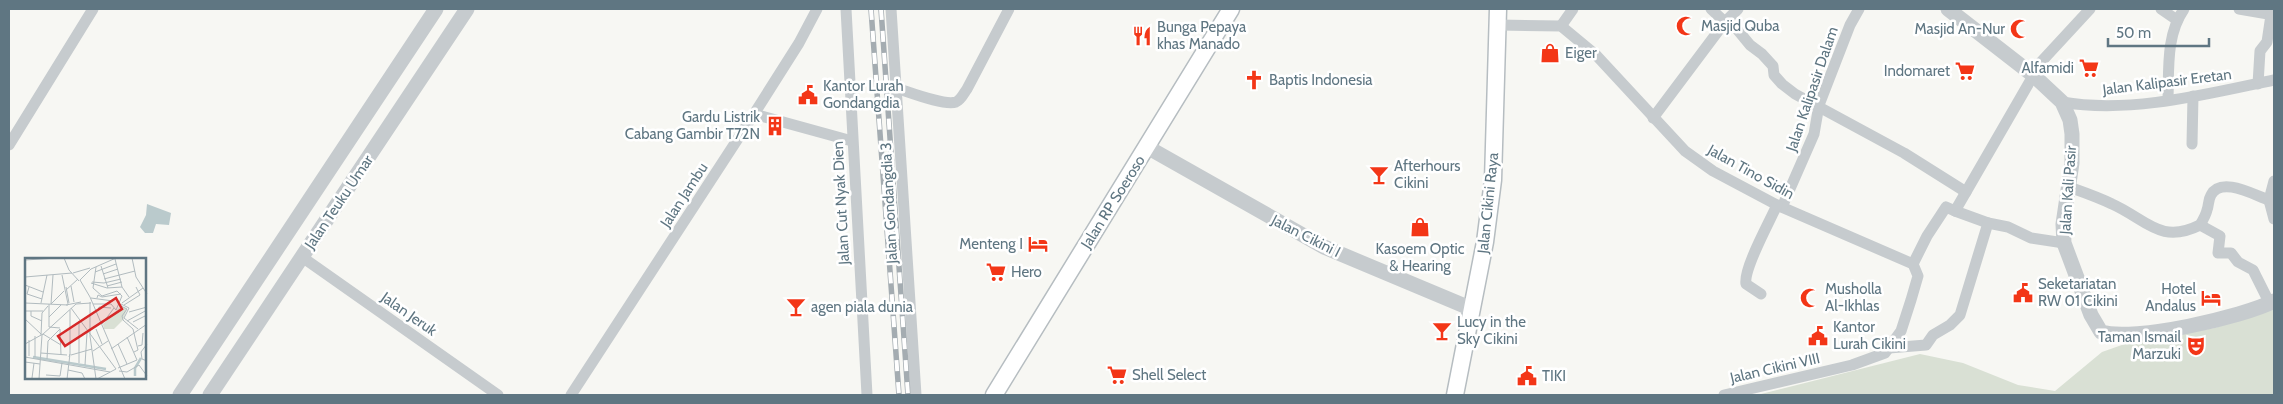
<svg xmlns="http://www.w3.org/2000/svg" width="2283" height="404" font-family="Cabin,sans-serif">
<rect width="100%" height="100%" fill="#f7f7f3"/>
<!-- green -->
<polygon fill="#d9e0d4" points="2274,307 2274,395 1757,395 1920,354 1963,363 2018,385 2055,391 2102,352 2136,340 2215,328"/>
<!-- water -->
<polygon fill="#bacacc" points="147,204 171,213 169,225 156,224 153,233 145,233 140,227 146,215"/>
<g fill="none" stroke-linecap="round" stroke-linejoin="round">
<defs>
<g id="secondary">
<polyline points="994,395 1231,9"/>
<polyline points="1455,395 1485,242 1493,180 1498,9"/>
</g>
</defs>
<!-- secondary casing -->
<use href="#secondary" stroke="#b6bdc1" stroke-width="19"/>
<!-- minor -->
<g stroke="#c6cbce" stroke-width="11">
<polyline points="846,9 867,395"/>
<polyline points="891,9 916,395"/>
<polyline points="1711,9 1725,22 1736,28 1750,45 1762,54 1773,66 1774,75 1782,84 1795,94 1904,153 1966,192"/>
<polyline points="2161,9 2177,20"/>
<polyline points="2239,9 2274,15"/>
<polyline points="1498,25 1561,26 1596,55 1685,151 1713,171 1777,205 1913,264 1918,276 1911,300 1901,331 1885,353 1852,365 1724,395"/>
<polyline points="1561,26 1573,9"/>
<polyline points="2258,84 2260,51 2267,42 2271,15"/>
<path d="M896,88C909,92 944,106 956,102C961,100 964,93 967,89L1009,9"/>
<path d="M2168,99C2169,68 2166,35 2184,9"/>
<path d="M2062,102C2130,114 2207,94 2274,80"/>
<polyline points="754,114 852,141"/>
<polyline points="1653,118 1725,22 1738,9"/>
<polyline points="2192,144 2193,96"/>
<polyline points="9,145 93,9"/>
<polyline points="2274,181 2269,200 2274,219"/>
<path d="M2069,187C2083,192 2098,197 2112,204C2146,219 2160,245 2200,225C2203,220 2206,215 2207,210C2209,205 2208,200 2211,195C2221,176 2254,195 2269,200"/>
<polyline points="1782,207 1814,134 1819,105 1850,25 1859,9"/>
<polyline points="1955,211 1988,223"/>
<polyline points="2200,225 2220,236 2218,253 2231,253 2238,262 2253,270 2270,304"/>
<polyline points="302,257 498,395"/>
<polyline points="1913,264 1927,236 1946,207 1955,211 2041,62 2090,9"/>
<path d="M1761,294L1746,284C1743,269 1770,221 1777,205"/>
<polyline points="1889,348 1926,345 1933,335 1950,325 1960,315 1988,223 2008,227 2031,238 2064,243"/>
<polyline points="571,395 754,114 799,43 817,9"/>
</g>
<!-- tertiary -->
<g stroke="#c6cbce" stroke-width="15">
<path d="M1948,9L2033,75L2062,102L2070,120L2072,134V163L2063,224L2064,243L2091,315L2101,332C2134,342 2243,317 2274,301"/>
<polyline points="1147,147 1324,247 1472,309"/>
<polyline points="180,395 436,9"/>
<polyline points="210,395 467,9"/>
</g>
<!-- secondary -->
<use href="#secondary" stroke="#fff" stroke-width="16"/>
<defs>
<g id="rail">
<polyline points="871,9 899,395"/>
<polyline points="881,9 908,395"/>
</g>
</defs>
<!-- rail casing -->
<use href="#rail" stroke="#a4acb1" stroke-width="5.5"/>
<!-- rail -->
<use href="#rail" stroke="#fff" stroke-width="4" stroke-dasharray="11" stroke-linecap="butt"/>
</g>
<!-- icons -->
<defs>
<symbol id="mosque-bare" viewBox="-9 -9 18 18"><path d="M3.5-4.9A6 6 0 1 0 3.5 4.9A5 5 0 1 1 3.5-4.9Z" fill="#f33617" stroke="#fff" stroke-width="2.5" paint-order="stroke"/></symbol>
<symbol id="restaurant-bare" viewBox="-9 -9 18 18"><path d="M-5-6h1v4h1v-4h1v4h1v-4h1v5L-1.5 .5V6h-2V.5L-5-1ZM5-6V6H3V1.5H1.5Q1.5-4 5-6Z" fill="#f33617" stroke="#fff" stroke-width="2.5" paint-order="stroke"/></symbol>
<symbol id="shop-bare" viewBox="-9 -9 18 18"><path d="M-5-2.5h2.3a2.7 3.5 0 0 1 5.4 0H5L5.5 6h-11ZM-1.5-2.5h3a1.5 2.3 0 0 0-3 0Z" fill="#f33617" stroke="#fff" stroke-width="2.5" paint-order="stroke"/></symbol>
<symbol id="supermarket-bare" viewBox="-9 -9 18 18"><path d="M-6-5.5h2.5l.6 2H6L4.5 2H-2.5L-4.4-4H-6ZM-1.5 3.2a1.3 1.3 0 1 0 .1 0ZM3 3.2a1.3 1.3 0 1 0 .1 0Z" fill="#f33617" stroke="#fff" stroke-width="2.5" paint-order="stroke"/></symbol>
<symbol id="church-bare" viewBox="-9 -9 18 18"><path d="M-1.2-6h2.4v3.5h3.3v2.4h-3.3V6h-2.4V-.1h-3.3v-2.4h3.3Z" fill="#f33617" stroke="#fff" stroke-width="2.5" paint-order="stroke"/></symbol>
<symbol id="civic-bare" viewBox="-9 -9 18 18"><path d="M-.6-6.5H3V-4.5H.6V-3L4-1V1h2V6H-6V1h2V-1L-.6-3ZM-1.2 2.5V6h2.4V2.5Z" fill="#f33617" stroke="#fff" stroke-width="2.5" paint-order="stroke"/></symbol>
<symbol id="building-bare" viewBox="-9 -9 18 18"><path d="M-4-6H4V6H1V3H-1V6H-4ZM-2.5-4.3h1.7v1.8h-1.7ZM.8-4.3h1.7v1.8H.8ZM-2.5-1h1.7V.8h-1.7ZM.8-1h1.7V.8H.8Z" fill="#f33617" stroke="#fff" stroke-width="2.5" paint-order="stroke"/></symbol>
<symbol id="bar-bare" viewBox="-9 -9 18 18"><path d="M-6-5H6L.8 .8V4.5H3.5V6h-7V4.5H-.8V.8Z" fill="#f33617" stroke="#fff" stroke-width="2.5" paint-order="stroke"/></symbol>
<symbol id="hotel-bare" viewBox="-9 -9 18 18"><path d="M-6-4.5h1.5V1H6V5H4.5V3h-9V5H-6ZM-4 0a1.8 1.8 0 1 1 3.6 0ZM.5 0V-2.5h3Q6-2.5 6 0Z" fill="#f33617" stroke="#fff" stroke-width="2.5" paint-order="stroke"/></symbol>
<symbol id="theatre-bare" viewBox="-9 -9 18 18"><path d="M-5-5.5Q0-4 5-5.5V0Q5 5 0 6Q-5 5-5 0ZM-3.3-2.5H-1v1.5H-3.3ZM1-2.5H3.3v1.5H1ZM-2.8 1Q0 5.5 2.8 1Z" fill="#f33617" stroke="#fff" stroke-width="2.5" paint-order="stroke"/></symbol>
</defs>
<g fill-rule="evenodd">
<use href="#mosque-bare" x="1672" y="12" width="28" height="28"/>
<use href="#mosque-bare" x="2006" y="15" width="28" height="28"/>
<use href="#restaurant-bare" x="1128" y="22" width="28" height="28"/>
<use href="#shop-bare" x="1536" y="39" width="28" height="28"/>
<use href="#supermarket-bare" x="2075" y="54" width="28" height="28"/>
<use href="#supermarket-bare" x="1951" y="57" width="28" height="28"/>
<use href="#church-bare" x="1240" y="66" width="28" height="28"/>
<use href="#civic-bare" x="794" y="81" width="28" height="28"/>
<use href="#building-bare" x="761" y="112" width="28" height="28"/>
<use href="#bar-bare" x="1365" y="161" width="28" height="28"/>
<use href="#shop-bare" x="1406" y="213" width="28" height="28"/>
<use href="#hotel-bare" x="1024" y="230" width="28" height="28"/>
<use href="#supermarket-bare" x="982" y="258" width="28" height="28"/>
<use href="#civic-bare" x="2009" y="279" width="28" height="28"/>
<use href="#mosque-bare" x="1796" y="284" width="28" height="28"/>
<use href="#hotel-bare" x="2197" y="284" width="28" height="28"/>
<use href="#bar-bare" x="782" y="293" width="28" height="28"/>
<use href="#bar-bare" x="1428" y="317" width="28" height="28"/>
<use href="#civic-bare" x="1804" y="322" width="28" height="28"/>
<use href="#theatre-bare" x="2182" y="332" width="28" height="28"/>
<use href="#supermarket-bare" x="1103" y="361" width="28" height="28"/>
<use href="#civic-bare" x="1513" y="362" width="28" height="28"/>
</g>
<g text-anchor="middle" stroke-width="5" stroke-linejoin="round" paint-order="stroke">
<!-- poi labels -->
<g font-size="15" fill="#5f7682" stroke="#fff" text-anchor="start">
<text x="1701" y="31">Masjid Quba</text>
<text x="1157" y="32">Bunga Pepaya<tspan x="1157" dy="17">khas Manado</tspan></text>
<text x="2005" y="34" text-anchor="end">Masjid An-Nur</text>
<text x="1565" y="58">Eiger</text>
<text x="2074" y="73" text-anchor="end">Alfamidi</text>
<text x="1950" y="76" text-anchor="end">Indomaret</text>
<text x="1269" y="85">Baptis Indonesia</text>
<text x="823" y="91">Kantor Lurah<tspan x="823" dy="17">Gondangdia</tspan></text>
<text x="760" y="122" text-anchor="end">Gardu Listrik<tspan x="760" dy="17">Cabang Gambir T72N</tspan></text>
<text x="1394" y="171">Afterhours<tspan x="1394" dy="17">Cikini</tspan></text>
<text x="1023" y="249" text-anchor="end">Menteng I</text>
<text x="1420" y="254" text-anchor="middle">Kasoem Optic<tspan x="1420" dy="17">&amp; Hearing</tspan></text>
<text x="1011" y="277">Hero</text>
<text x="2038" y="289">Seketariatan<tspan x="2038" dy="17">RW 01 Cikini</tspan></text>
<text x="1825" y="294">Musholla<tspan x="1825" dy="17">Al-Ikhlas</tspan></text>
<text x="2196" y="294" text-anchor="end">Hotel<tspan x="2196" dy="17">Andalus</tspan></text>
<text x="811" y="312">agen piala dunia</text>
<text x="1457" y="327">Lucy in the<tspan x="1457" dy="17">Sky Cikini</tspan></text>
<text x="1833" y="332">Kantor<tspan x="1833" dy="17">Lurah Cikini</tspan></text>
<text x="2181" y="342" text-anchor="end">Taman Ismail<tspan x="2181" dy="17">Marzuki</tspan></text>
<text x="1132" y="380">Shell Select</text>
<text x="1542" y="381">TIKI</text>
</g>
<!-- street labels -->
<g font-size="15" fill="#5f7682" stroke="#fff">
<text transform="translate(2167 82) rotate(-7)" y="5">Jalan Kalipasir Eretan</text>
<text transform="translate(1812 89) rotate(-71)" y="5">Jalan Kalipasir Dalam</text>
<text transform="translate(1751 172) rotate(29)" y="5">Jalan Tino Sidin</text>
<text transform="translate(2068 190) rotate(-86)" y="5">Jalan Kali Pasir</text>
<text transform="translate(684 195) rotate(-57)" y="5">Jalan Jambu</text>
<text transform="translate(339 202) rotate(-56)" y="5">Jalan Teuku Umar</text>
<text transform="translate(1113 202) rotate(-58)" y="5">Jalan RP Soeroso</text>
<text transform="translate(841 203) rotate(-93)" y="5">Jalan Cut Nyak Dien</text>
<text transform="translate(889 203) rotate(-93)" y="5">Jalan Gondangdia 3</text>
<text transform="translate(1488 203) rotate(-84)" y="5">Jalan Cikini Raya</text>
<text transform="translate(1306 236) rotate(27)" y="5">Jalan Cikini I</text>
<text transform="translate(409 314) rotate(35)" y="5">Jalan Jeruk</text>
<text transform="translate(1775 368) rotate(-13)" y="5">Jalan Cikini VIII</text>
</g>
</g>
<!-- overview -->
<g transform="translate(25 258)">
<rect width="121" height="121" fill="#f7f7f3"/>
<path d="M96,48L102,51L98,62L89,71H79L78,66Z" fill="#d9e0d4"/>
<path fill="none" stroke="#bacacc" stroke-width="2.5" d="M8,99L81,111M110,118V110L116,100"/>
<path fill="none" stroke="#b1bbbf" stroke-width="1" d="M39,0L44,12L54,23M91,0L66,11L55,22L65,39L100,121M107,0L111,19L122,36M90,1L97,29M0,2L32,0M76,8L83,30M70,14L91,6M48,15L65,10M78,16L93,11M37,17L43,46M0,19L47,15M79,21L110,13M67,24L79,25L96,21M66,25L82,30L97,29L104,39M0,27L18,34M46,28L49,44M82,28L97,24M4,29L2,36L17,41M41,29L44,45M41,32L53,21M66,40L88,43M72,40L73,37L77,39L96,36M65,44V78L71,121M0,45L43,47M16,45L22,17M97,45L118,30M24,46V69L35,70M26,46L28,17M26,46L39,33M68,46H86L91,52L97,38L92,33L77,38L68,30L71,9M96,46L104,50L99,60L113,71M41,47L56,44M99,47L115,37L111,29M96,48L102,51L97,58L98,62M46,50L91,111M0,53H18M6,53V58L17,63M73,53L74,49L86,50M104,54L122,49M24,59L36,47M0,61L16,76M98,62L108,71L113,92L109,94M54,63V105M102,63L122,52M108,64L122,57M77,66L89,50M35,71L36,97M71,71L77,86M16,77L17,55L23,48M0,86L18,76L36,87M93,86L102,106M122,86L116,94L117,101L122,103M113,88L117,87L118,75M86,91L122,66M68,93L83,83M16,95L42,97M45,96V52M46,97L67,91M4,98V82M0,99L85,114M10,99V78M22,101L23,83L35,71M0,104L15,106M60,107L62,75M93,110L112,102L102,79M43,112L57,115L60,121M94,113L102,114L114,107L122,118M21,117L35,118L37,105M7,120L9,105M14,121L17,77L51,46L66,45M42,121L45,96L44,99M72,121L91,111"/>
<path fill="#d62828" fill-opacity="0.15" stroke="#d62828" stroke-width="2.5" d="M91,40L97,51L40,88L33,78Z"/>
<rect width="121" height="121" fill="none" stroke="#5f7682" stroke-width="2.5"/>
</g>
<!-- border -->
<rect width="2283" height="404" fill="none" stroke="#5f7682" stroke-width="20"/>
<!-- scale -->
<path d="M2108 38v8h101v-8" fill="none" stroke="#5f7682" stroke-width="2.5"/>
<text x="2116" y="38" font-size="15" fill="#5f7682" stroke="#ffffff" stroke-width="4" paint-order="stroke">50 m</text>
</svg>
